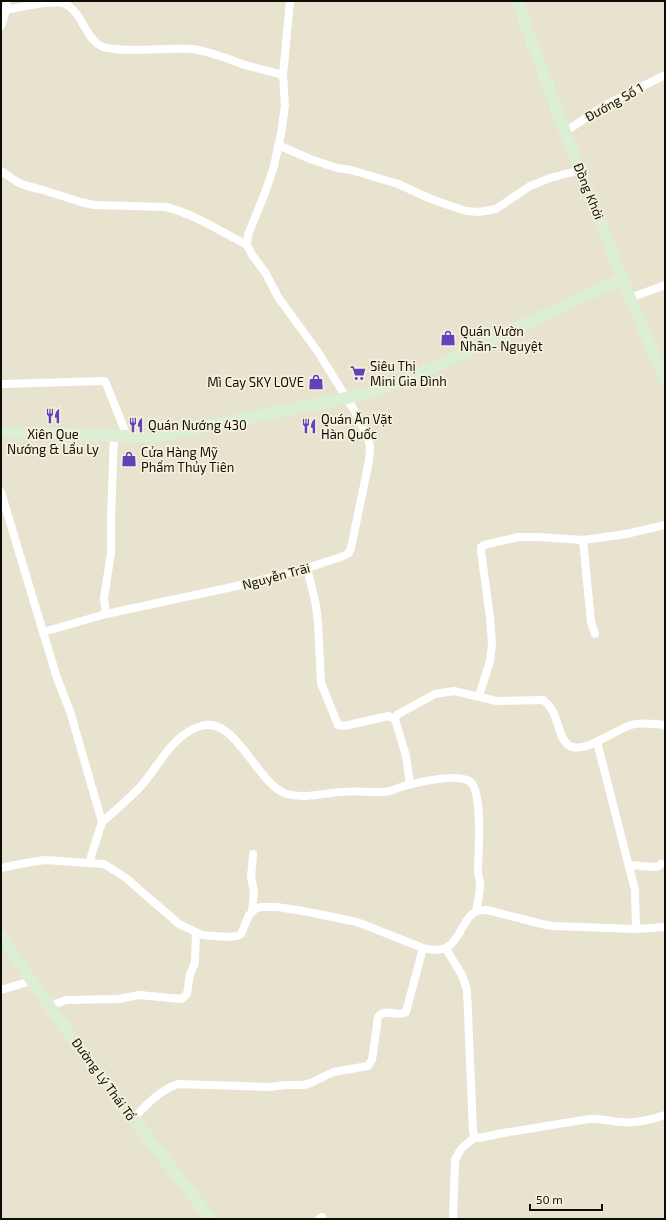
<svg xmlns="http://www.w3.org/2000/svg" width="666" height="1220" font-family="'Exo 2',sans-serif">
<rect width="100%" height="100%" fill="#e8e3cf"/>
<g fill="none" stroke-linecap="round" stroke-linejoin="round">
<!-- street -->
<g stroke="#fff" stroke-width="8">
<path d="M6,10C21,7 50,0 63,3C84,11 85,44 107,48C135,53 164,47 192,49C209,51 226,58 242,64C255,68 269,71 283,75"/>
<polyline points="1,26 6,10 7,1"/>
<polyline points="565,132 590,115 613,101 665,75"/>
<polyline points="278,145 310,159 337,168 351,170 398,184 431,199 457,208 466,211 479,212 496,209 530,186 538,183 550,178 581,170"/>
<path d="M1,171L19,183L27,186L43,190L81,202L94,205L166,207C195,214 221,232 247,245"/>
<polyline points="630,298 665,285"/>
<polyline points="1,384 105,381 127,436"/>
<polyline points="1,492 43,632 57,678 70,711 102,822 89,863"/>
<polyline points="583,540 591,622 595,634"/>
<polyline points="307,568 316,605 318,623 321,683 338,725 344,726 388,716 395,719"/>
<polyline points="106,614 104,598 111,553 111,516 114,435"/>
<polyline points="43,632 106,614 246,584 307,568 341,557 349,553 351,548 369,461 370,447 368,437 354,410 318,352 278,297 265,272 252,255 247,245 248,235 266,190 274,166 281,134 285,106 283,75 290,1"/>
<polyline points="479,696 490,661 492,645 490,618 481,551 481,547 484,545 518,537 539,537 583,540 626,534 665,525"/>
<polyline points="597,742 635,890 636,929"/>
<path d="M410,784L406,756L395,719L397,715L402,712L435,694L454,691L497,701L543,700C560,712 556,735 568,745C583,756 616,729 631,725C641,722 654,724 665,725"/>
<path d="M102,822C116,810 130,798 142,785C159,765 173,734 201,726C236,715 257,785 287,794C305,799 324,793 342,792C356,790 370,793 384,792C390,792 395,789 401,787C416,783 456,773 469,781C484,790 478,853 478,869C477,874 480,879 480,884C480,893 478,902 476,911"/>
<polyline points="629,865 655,867 659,866 661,864"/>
<path d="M1,868L25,863L45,860L104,864L126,878L179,924L202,935L228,937L237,936L241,934L249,915L255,909L261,907H277L303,911L357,922L423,948C467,961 455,907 487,910L546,925L553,926L636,929L665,927"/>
<polyline points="252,912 254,891 251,878 253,854"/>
<path d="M446,949L462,975L467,990L473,1132L475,1137L479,1138L503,1133L589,1119C599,1118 609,1121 619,1122C635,1124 650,1120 665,1115"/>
<polyline points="1,990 31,981"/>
<polyline points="50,1006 66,1000 118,999 139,995 182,999 187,994 190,974 195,963 196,933"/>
<path d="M133,1119C146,1105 160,1090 178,1084L270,1087L285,1085H303L311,1083L333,1072L368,1066L372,1060L378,1017C385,1007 398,1018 406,1012L423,948"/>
<polyline points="319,1219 322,1217"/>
<polyline points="453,1219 455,1160 461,1149 475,1137"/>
</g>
<!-- secondary -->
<g stroke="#dceed4" stroke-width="12">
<polyline points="517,1 565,132 630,298 665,380"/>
<polyline points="1,432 153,437 346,398 373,392 408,379 623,278"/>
<path d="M1,936C66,1034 139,1126 211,1219"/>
</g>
</g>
<!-- icons -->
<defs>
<symbol id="shop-bare" viewBox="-9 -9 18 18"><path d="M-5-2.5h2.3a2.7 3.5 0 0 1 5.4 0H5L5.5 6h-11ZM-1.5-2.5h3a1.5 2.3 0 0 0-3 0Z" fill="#6241b9" stroke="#f6f1dc" stroke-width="2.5" paint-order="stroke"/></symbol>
<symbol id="supermarket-bare" viewBox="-9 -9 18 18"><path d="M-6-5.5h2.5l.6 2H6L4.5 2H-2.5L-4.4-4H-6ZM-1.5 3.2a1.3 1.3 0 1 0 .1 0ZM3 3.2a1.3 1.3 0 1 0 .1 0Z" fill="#6241b9" stroke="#f6f1dc" stroke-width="2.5" paint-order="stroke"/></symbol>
<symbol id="restaurant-bare" viewBox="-9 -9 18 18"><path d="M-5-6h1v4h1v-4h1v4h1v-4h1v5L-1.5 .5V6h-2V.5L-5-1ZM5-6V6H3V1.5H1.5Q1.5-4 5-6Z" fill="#6241b9" stroke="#f6f1dc" stroke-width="2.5" paint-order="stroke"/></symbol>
</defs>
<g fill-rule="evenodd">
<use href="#shop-bare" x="437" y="327" width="22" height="22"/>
<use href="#supermarket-bare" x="347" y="362" width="22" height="22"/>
<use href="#shop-bare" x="305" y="371" width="22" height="22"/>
<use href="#restaurant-bare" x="42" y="405" width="22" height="22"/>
<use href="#restaurant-bare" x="125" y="414" width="22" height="22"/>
<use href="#restaurant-bare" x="298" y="415" width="22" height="22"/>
<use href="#shop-bare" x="118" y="448" width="22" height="22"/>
</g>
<g text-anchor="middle" stroke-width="3.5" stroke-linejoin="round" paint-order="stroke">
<!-- street labels -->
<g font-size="13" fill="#0e0c06" stroke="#f6f1dc">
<text transform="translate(614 102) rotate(-29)" y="5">Đướng Số 1</text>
<text transform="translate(589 191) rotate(68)" y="5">Đồng Khởi</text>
<text transform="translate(276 576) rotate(-15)" y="5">Nguyễn Trãi</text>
<text transform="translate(104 1079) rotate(54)" y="5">Đường Lý Thái Tổ</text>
</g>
<!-- poi labels -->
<g font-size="13" fill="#0e0c06" stroke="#f6f1dc" text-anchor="start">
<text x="460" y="336">Quán Vườn<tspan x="460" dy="15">Nhãn- Nguyệt</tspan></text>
<text x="370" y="371">Siêu Thị<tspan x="370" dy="15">Mini Gia Đình</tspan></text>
<text x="304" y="387" text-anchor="end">Mì Cay SKY LOVE</text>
<text x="321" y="424">Quán Ăn Vặt<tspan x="321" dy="15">Hàn Quốc</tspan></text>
<text x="148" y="430">Quán Nướng 430</text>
<text x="53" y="439" text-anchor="middle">Xiên Que<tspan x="53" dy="15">Nướng &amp; Lẩu Ly</tspan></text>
<text x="141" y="457">Cửa Hàng Mỹ<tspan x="141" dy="15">Phẩm Thủy Tiên</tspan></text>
</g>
</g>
<!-- border -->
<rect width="666" height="1220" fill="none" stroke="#0e0c06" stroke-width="4"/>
<!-- scale -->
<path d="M530 1204v6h72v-6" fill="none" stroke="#0e0c06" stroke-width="2"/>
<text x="536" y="1204" font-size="12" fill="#0e0c06" stroke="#f6f1dc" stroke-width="3" paint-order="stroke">50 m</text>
</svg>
